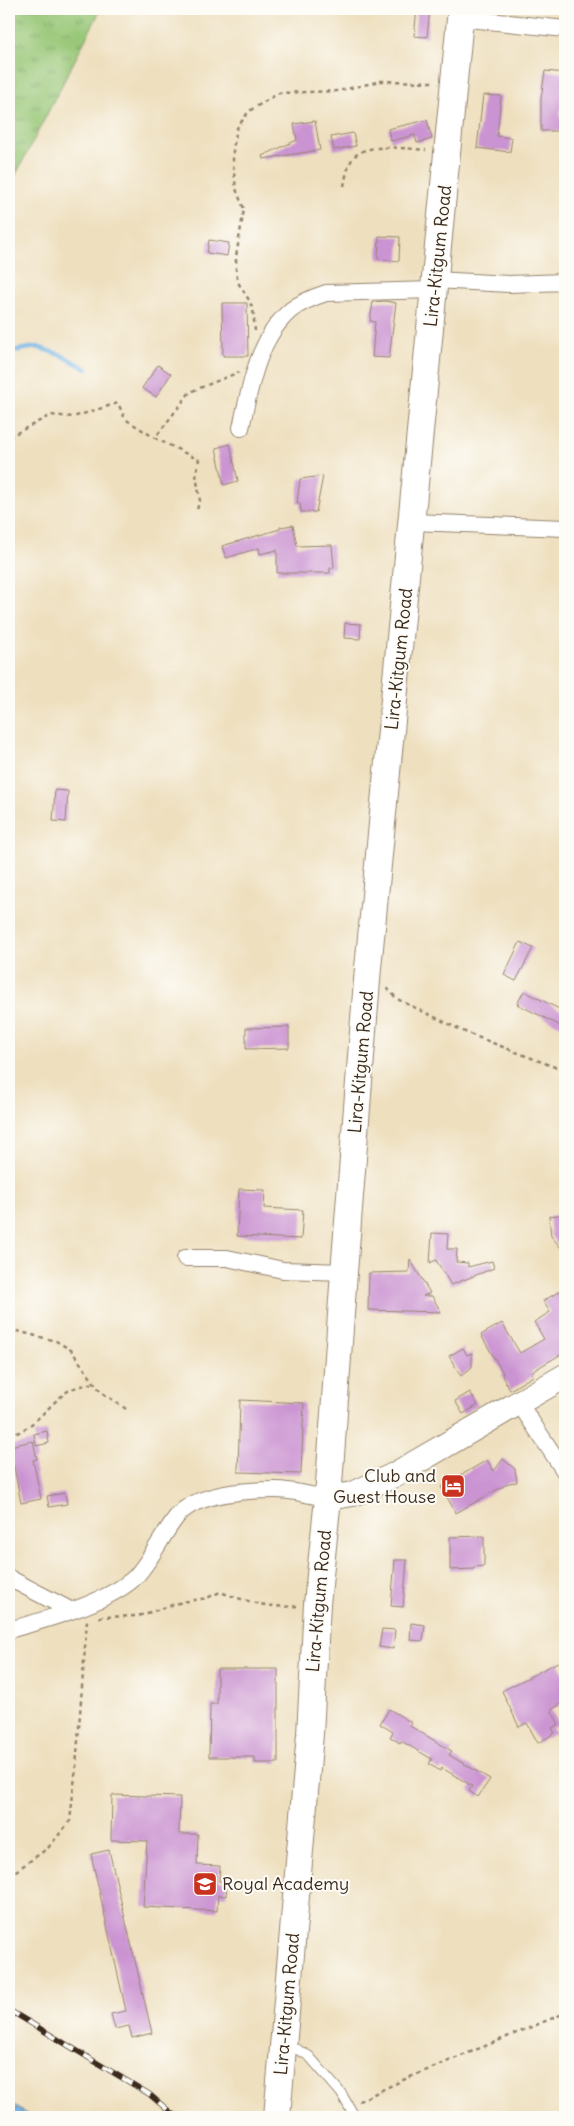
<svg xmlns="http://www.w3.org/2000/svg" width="574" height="2126" font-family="Delius,sans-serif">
<defs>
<pattern id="grass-tufts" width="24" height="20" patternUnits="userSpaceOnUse" patternTransform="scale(1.25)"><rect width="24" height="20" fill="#96c675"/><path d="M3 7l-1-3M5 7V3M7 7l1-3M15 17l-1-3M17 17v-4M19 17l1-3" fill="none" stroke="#7ca15f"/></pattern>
<pattern id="water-rules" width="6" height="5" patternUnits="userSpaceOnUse" patternTransform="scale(1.25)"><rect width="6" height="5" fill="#6eb0e3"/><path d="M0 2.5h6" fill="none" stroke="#5c8fb7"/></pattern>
</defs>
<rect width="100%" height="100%" fill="#fdfcf7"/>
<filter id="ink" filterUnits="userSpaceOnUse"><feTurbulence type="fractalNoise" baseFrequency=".02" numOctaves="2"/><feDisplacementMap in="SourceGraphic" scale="10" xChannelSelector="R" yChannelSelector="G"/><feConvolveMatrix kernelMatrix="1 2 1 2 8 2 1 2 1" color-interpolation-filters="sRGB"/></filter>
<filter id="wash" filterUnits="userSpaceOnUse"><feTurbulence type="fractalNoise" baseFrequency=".0096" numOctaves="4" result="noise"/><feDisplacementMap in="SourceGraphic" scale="20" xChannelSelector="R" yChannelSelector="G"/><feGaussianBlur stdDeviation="1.12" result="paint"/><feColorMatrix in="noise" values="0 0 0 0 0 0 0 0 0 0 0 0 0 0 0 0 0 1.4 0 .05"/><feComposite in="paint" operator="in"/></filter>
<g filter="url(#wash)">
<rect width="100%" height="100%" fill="#eedfbe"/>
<!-- grass -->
<polygon fill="url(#grass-tufts)" stroke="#68784a" points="9,9 101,9 9,188"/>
<!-- water -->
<polygon fill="url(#water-rules)" stroke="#546d80" points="9,2102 31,2117 9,2117"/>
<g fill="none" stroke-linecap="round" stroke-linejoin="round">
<!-- stream -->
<polyline stroke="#6eb0e3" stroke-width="4.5" points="9,349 12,351 37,347 61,355 87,369"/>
</g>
<g id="blocks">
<!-- building -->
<g fill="#ca93d1">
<polygon points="417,9 430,9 427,37 414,36"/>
<polygon points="545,71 565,73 560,119 563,119 563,131 541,131 541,99"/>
<polygon points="483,95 501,96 497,136 512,138 510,152 477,148"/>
<polygon points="427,120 432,139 417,143 415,135 391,141 388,129"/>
<polygon points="315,121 320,150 263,159 262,156 297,140 294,124"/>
<polygon points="353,133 356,146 334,150 331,137"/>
<polygon points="379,236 400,237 399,261 378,259"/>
<polygon points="209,240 229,243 227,256 207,253"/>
<polygon points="385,301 396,303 389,358 372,357 375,322 370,321 373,302"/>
<polygon points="222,303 247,303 248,356 223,356"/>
<polygon points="158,365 171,374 156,397 142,388"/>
<polygon points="230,444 238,481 224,485 216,448"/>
<polygon points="323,476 316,512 301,512 300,503 297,503 300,479"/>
<polygon points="293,525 297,546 332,545 334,568 330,568 330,573 277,573 277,550 260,554 259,548 226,558 222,546 280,529 280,527"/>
<polygon points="345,623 361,624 360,639 344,638"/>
<polygon points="55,790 68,791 66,822 53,821"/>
<polygon points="520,942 533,948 516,981 504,975"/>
<polygon points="524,991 565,1012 565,1028 517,1004"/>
<polygon points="289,1027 289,1048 246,1049 246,1028"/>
<polygon points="239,1189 265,1190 264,1208 303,1210 301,1239 237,1236"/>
<polygon points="565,1214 565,1253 551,1236 549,1216"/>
<polygon points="432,1233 448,1234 447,1249 457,1249 456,1262 468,1263 468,1267 492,1261 494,1268 451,1285 436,1260 430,1263"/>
<polygon points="410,1259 430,1293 423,1296 432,1296 441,1312 368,1310 369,1273 409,1272"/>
<polygon points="565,1288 565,1352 531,1372 533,1376 510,1390 502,1376 503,1373 481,1335 502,1323 520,1353 544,1339 534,1322 550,1312 543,1301"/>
<polygon points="463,1348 467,1355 472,1353 472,1367 461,1376 449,1356"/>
<polygon points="470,1392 478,1405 463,1414 455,1401"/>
<polygon points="240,1400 304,1403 301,1474 238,1472"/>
<polygon points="47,1431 49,1443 36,1446 34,1434"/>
<polygon points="33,1441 37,1459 33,1460 41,1499 21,1503 10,1446"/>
<polygon points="503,1459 515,1469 517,1482 509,1483 456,1513 441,1487 487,1460 494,1471"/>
<polygon points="65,1493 67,1504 49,1507 47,1496"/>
<polygon points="484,1536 484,1566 474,1567 474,1569 450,1570 450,1537"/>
<polygon points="395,1560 407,1560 403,1607 391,1606"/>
<polygon points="411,1623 425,1625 423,1641 410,1640"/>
<polygon points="382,1629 395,1630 393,1649 379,1647"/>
<polygon points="558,1662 565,1676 565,1702 551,1710 559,1724 552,1728 555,1733 538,1743 527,1723 519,1727 502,1691"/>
<polygon points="217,1669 278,1669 278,1763 255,1763 255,1757 209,1757 210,1704 217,1704"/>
<polygon points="389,1709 412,1723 410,1726 452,1751 449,1755 490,1779 478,1797 469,1791 472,1786 442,1768 440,1771 429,1764 432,1759 401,1741 400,1743 390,1737 393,1732 380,1724"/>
<polygon points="112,1795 180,1797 179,1834 198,1834 197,1865 220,1866 219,1881 227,1882 226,1896 218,1895 217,1911 143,1907 147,1841 111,1840"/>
<polygon points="109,1850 152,2033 132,2038 129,2026 115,2029 111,2014 126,2011 91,1854"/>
</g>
</g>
</g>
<g filter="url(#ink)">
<use href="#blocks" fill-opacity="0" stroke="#94846e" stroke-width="1"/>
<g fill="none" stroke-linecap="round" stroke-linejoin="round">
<defs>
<polyline id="lane" points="287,2044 309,2056 341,2093 355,2117"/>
<g id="street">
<polyline points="460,18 565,29"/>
<polyline points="435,280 509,284 565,282"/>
<path d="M241,428C250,387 258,338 291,310C301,302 314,297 326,293L434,290"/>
<polyline points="412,522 565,528"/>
<polyline points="185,1258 227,1258 283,1270 344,1272"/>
<polyline points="519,1403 565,1472"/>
<polyline points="9,1578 70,1610"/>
<path d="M9,1630C45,1620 103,1604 132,1580C148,1566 163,1533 178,1515C198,1493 248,1490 276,1490C293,1490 311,1496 328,1498"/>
</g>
<polyline id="secondary" points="328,1498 353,1494 394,1475 565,1376"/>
<polyline id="primary" points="277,2117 310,1734 317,1604 328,1498 344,1272 368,968 461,9"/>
</defs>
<!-- lane casing -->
<use href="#lane" stroke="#94846e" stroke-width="11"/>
<!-- street casing -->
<use href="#street" stroke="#94846e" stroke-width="18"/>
<!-- secondary casing -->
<use href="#secondary" stroke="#94846e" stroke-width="26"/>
<!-- primary casing -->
<use href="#primary" stroke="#94846e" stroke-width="28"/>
<!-- path -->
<g stroke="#94846e" stroke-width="2.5" stroke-dasharray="4 4" stroke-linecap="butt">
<path d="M344,186C346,177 347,165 354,157C366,142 409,149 426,150"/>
<polyline points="255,331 253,310 249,300 239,284 236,272 236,257 244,209 236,189 233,164 233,149 237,128 249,111 279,93 338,91 381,81 434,82"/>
<polyline points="9,437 51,415 73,417 118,403 125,419 155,438"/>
<polyline points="197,509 200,501 196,474 199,460 155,438 190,392 239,372"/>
<polyline points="387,988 397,999 467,1033 565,1071"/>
<polyline points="9,1329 56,1341 71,1350 101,1392 126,1409"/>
<path d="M9,1436C34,1429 48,1405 68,1391C75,1386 87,1386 94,1382"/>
<path d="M99,1617L138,1616L182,1602L207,1598L220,1592C246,1601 270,1609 297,1606"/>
<polyline points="9,1876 48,1848 70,1821 76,1767 87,1620"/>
<polyline points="359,2101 403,2080 565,2013"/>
</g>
<!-- lane -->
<use href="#lane" stroke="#fff" stroke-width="9"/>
<!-- street -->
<use href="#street" stroke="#fff" stroke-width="16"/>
<!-- secondary -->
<use href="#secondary" stroke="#fff" stroke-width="24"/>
<!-- primary -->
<use href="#primary" stroke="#fff" stroke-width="26"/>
<defs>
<polyline id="rail" points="9,2010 149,2094 176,2117"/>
</defs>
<!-- rail casing -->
<use href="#rail" stroke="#3b2a1e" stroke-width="5.5"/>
<!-- rail -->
<use href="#rail" stroke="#fdfcf7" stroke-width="4" stroke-dasharray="11" stroke-linecap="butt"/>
</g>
</g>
<!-- icons -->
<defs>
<symbol id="hotel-square" viewBox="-11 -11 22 22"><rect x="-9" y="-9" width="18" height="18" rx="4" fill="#c8321e" stroke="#fdfcf7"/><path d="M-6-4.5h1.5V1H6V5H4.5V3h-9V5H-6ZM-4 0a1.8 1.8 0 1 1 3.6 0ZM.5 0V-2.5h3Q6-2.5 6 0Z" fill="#fff"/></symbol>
<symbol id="school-square" viewBox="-11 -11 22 22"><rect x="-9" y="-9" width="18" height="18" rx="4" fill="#c8321e" stroke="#fdfcf7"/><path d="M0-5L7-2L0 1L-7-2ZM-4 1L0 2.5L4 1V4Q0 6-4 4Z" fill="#fff"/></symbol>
</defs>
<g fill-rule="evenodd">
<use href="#hotel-square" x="439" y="1472" width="28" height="28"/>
<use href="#school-square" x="191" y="1870" width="28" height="28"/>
</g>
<g text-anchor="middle" stroke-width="4" stroke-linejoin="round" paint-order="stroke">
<!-- street labels -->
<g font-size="18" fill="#3b2a1e" stroke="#fdfcf7">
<text transform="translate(438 256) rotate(-84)" y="6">Lira-Kitgum Road</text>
<text transform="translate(399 659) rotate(-84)" y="6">Lira-Kitgum Road</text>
<text transform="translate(361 1062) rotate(-85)" y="6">Lira-Kitgum Road</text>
<text transform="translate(319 1601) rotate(-85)" y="6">Lira-Kitgum Road</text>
<text transform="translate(287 2004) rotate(-85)" y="6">Lira-Kitgum Road</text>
</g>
<!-- poi labels -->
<g font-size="18" fill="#3b2a1e" stroke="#fdfcf7" text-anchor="end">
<text x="436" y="1482">Club and<tspan x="436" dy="21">Guest House</tspan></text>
<text x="222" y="1890" text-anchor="start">Royal Academy</text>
</g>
</g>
<!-- margin -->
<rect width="574" height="2126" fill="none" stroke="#fdfcf7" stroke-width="30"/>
</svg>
